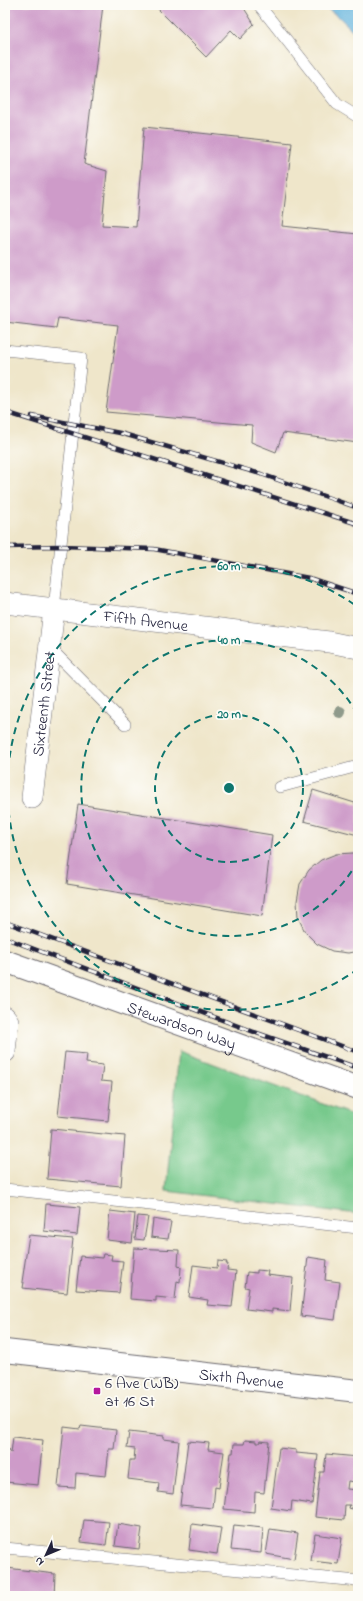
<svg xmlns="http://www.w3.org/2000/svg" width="363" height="1601" font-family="'Indie Flower',sans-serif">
<rect width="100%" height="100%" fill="#fdfcf7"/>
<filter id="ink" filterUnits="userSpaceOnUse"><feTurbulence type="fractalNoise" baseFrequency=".025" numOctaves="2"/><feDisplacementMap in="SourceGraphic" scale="8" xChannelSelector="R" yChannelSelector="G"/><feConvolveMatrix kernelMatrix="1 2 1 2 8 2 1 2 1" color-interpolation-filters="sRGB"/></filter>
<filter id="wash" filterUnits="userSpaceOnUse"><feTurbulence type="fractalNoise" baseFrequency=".012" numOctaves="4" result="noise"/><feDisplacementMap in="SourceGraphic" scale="16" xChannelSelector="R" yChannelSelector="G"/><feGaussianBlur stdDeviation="0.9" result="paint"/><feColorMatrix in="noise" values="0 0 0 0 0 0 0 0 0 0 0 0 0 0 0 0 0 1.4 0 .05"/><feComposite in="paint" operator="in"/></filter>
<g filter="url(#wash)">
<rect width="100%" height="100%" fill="#efe6ca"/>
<!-- green -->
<polygon fill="#77c98c" stroke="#4c7664" points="179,1051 358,1117 358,1214 166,1191"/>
<!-- water -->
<polygon fill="#62b3dd" stroke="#426a8c" points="322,5 358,5 358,36 338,16"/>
<g id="blocks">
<!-- building -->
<g fill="#ce9bc9">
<polygon points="5,5 103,5 84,164 107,171 102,225 136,227 144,127 292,143 282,226 358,234 358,443 283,433 276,452 251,442 252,425 106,412 118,325 58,318 56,328 5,322"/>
<polygon points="154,5 242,5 254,24 240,39 231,30 206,57"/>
<polygon points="313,790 358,804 358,835 304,821"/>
<polygon points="78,804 272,835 262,916 67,884"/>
<polygon points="353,853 358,855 358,951 348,953 332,951 317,944 305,932 298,917 297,901 300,884 309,870 321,860 336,854"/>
<polygon points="65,1052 87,1054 86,1063 103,1065 101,1081 112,1082 108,1121 58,1116"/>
<polygon points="51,1129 125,1136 121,1186 47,1179"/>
<polygon points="46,1204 80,1207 77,1235 44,1231"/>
<polygon points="110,1211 135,1214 132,1243 107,1240"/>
<polygon points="138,1216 148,1217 144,1240 135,1239"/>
<polygon points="153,1219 171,1222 168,1239 151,1237"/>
<polygon points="29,1235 73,1239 67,1293 23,1288 24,1282 22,1282"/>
<polygon points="134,1248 179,1250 178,1266 181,1267 180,1282 177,1281 175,1299 156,1297 156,1301 130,1299"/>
<polygon points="103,1254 112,1255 111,1260 123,1261 119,1293 76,1290 80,1256 102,1258"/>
<polygon points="308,1257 327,1260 325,1280 340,1282 335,1320 301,1316"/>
<polygon points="218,1261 227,1262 226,1264 228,1264 227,1270 236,1271 232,1307 207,1305 208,1300 189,1297 193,1265 217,1268"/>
<polygon points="257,1270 268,1271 267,1275 293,1278 290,1311 272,1309 272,1312 246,1309 249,1288 245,1287 247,1272 257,1273"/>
<polygon points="81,1426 116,1430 114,1449 109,1449 106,1476 76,1473 75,1488 58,1487 64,1427 80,1429"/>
<polygon points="129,1432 164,1436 164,1439 179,1441 173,1494 158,1492 159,1483 128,1479 130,1460 134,1460 135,1449 127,1448"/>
<polygon points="13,1437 43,1440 38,1485 5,1482 5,1452 9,1449 11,1453"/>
<polygon points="245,1440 256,1441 256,1443 259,1443 260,1441 269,1442 264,1493 255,1492 254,1512 224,1509 231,1453 233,1453 234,1444 244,1444"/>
<polygon points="188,1441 209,1443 208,1450 224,1452 219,1488 215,1487 213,1508 180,1505"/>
<polygon points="279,1448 296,1450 296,1453 318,1455 312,1504 292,1501 291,1511 271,1508"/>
<polygon points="326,1454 358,1457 355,1482 348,1481 347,1489 358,1490 358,1507 352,1506 352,1509 349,1508 350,1505 345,1505 344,1520 315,1517 320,1472 324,1472"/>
<polygon points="84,1520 109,1522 106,1545 81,1542"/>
<polygon points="118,1524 142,1528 139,1549 115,1546"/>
<polygon points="192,1524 221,1528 217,1554 189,1550"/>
<polygon points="234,1525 263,1528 261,1553 231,1550"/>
<polygon points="270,1529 298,1533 294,1559 266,1554"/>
<polygon points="315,1534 342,1538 338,1564 311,1561"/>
<polygon points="7,1568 55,1574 54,1596 5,1596"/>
</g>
</g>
</g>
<g filter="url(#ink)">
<use href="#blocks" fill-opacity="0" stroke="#6a676d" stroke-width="1"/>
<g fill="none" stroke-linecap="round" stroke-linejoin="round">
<defs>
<g id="service">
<polyline points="259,5 337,104 358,117"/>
<polyline points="5,350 81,358 54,609"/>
<polyline points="50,648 125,724"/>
<polyline points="280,787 358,766"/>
<polyline points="5,1189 358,1228"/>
<polyline points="5,1548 358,1581"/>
</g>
<g id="minor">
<path id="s1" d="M5,603L329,642L358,648"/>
<path id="s2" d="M32,798L54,609"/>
<polyline points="5,1017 8,1021 5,1052"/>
</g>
<g id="tertiary">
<path id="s3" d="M5,1351L358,1391"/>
</g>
<g id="primary">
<path id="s4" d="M5,961L358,1088"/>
</g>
</defs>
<!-- service casing -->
<use href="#service" stroke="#6a676d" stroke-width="12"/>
<!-- minor casing -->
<use href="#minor" stroke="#6a676d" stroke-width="22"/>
<!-- tertiary casing -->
<use href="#tertiary" stroke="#6a676d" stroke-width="24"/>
<!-- primary casing -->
<use href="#primary" stroke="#6a676d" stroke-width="24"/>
<!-- service -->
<use href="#service" stroke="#fff" stroke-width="11"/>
<!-- minor -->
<use href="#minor" stroke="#fff" stroke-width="21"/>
<!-- tertiary -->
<use href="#tertiary" stroke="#fff" stroke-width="22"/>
<!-- primary -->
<use href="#primary" stroke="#fff" stroke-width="22"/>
<defs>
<g id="rail">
<polyline points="5,412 358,524"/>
<polyline points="32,416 120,433 261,474 358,508"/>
<polyline points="5,547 61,546 154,549 309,578 358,594"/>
<polyline points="5,922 358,1052"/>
<polyline points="5,938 254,1032 358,1068"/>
</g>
</defs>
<!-- rail casing -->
<use href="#rail" stroke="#22223b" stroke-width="4.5"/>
<!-- rail -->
<use href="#rail" stroke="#fdfcf7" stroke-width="3" stroke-dasharray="9" stroke-linecap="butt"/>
</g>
<!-- trees -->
<circle fill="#8f9a8b" cx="340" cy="712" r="6"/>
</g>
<!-- distance rings -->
<g fill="none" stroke="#0f766e" stroke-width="2" stroke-dasharray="7 5">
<circle cx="229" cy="788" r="74"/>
<path d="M358 861A148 148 0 1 1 358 715"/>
<path d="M358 969A222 222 0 1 1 358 607"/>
</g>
<!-- markers -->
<rect fill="#b5179e" stroke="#fdfcf7" stroke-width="1.5" x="93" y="1387" width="8" height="8" rx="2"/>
<g text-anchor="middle" stroke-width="3.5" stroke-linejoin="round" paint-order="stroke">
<!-- street labels -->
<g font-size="16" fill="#22223b" stroke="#fdfcf7">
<text dy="6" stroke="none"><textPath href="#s1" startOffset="142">Fifth Avenue</textPath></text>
<text dy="6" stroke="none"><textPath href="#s2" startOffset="95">Sixteenth Street</textPath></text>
<text dy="6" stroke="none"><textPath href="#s4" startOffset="188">Stewardson Way</textPath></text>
<text dy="6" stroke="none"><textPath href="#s3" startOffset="238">Sixth Avenue</textPath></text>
</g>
<!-- poi labels -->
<g font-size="16" fill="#22223b" stroke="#fdfcf7" text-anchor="start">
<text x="105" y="1388">6 Ave (WB)<tspan x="105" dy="18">at 16 St</tspan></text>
</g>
</g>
<circle cx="229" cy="788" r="6" fill="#0f766e" stroke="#fdfcf7" stroke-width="2"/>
<g font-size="12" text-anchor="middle" font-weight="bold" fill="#0f766e" stroke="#fdfcf7" stroke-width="3.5" stroke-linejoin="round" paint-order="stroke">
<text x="229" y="570">60 m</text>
<text x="229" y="644">40 m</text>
<text x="229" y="718">20 m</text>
</g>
<!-- margin -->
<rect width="363" height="1601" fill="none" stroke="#fdfcf7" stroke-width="20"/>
<!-- north arrow -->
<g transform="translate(46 1555) rotate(226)" stroke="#fdfcf7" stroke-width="3" paint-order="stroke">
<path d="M0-3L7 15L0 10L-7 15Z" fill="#22223b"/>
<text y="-6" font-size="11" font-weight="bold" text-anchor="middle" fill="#22223b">N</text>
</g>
</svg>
